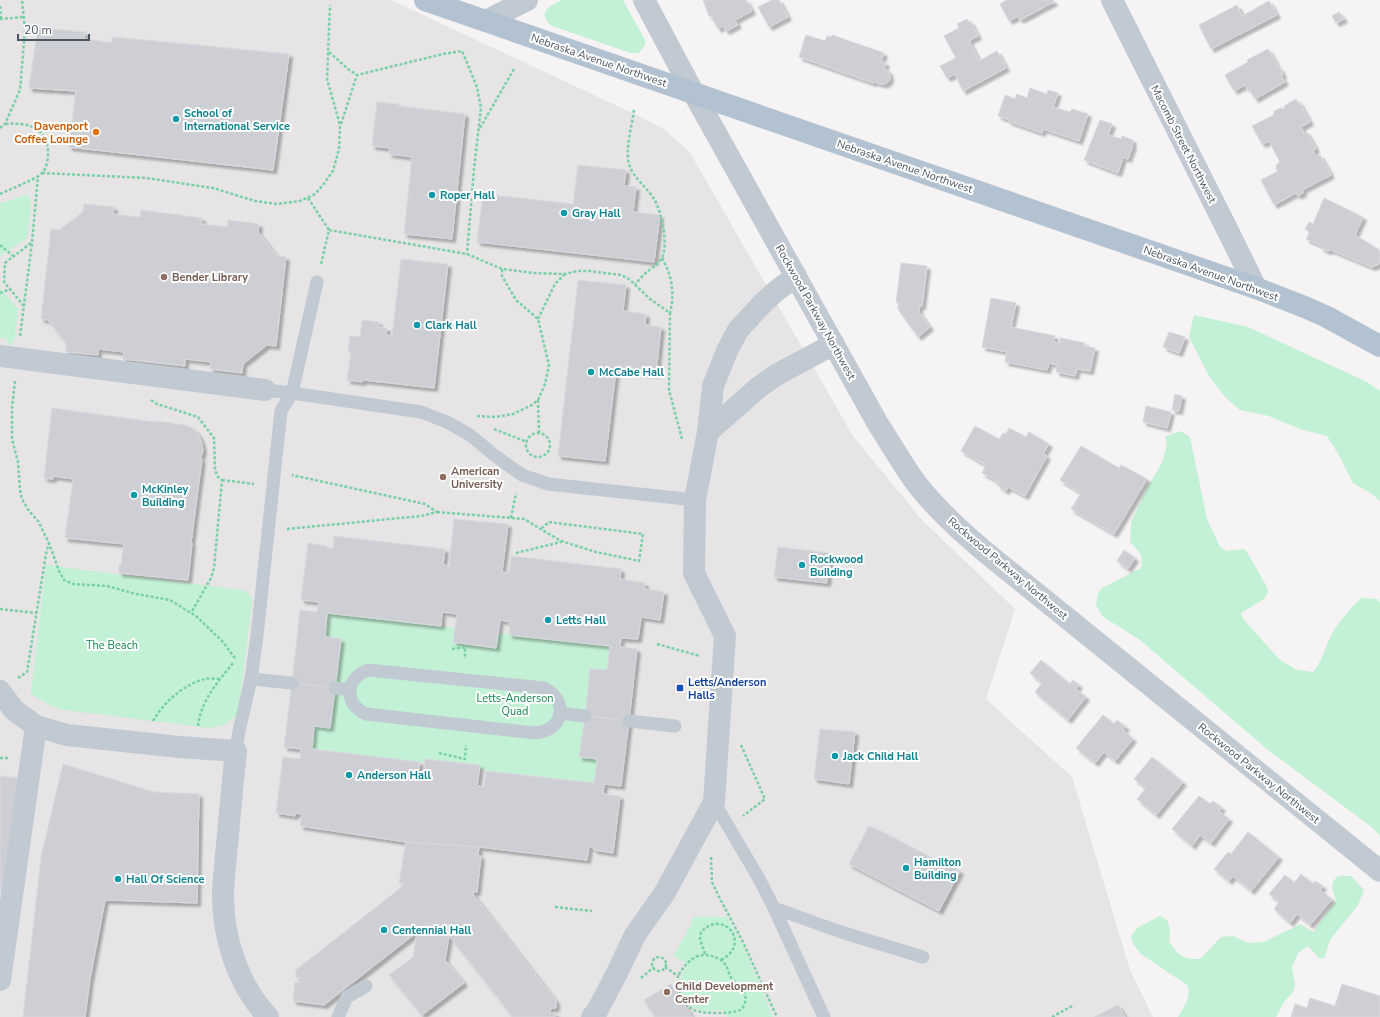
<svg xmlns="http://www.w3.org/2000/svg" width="1380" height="1017" font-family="'Nunito Sans',sans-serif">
<defs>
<filter id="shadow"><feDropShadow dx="3.5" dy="3.5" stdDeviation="1" flood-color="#0004"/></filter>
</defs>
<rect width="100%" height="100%" fill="#f5f3f3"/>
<!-- education -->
<polygon fill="#e6e4e5" points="0,0 391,0 643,118 665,130 689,151 853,436 921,519 1015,609 986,699 1072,777 1130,970 1153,1017 0,1017"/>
<!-- green -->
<g fill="#c3f1d5">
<path d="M562,0H623L645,40V45L639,53H631L552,26C536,13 549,6 562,0Z"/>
<polygon points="28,194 31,203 31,207 27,238 0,256 0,203 3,203"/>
<polygon points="0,288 18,309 15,339 10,346 6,339 0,338"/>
<polygon points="1194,315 1248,327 1367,382 1380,391 1380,501 1372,494 1353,483 1340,457 1327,436 1300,429 1269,416 1240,410 1226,398 1210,378 1189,337"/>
<path d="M1180,431L1190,437L1207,519L1220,547L1227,551L1243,549L1247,552L1266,585L1268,592L1264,599L1241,613L1244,620L1280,660L1297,670L1313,672C1323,660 1326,645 1333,632C1341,619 1351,607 1362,598L1377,599L1380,603V836L1373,828L1268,750L1140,640L1102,616L1096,605L1098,593L1102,588L1141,568C1144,554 1139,552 1130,542L1131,522L1147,488L1162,463L1167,444L1165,437Z"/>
<path d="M46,565L241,590C248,591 252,595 252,603L238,714L224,725L209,728L65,710C52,707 41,702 31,693Z"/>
<polygon points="327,613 610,646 607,670 590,669 580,757 597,759 594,783 312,749 314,726 330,728 341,640 325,637"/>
<path d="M1338,876H1351L1364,890L1358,905L1330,940L1325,957L1320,959L1308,946L1298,953L1292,967L1295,985L1293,992L1284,1002L1276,1017H1178C1184,1006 1192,998 1187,985L1141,954L1133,944L1131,936L1137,928L1160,916L1167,920L1170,929L1169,941C1178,955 1183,960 1200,959L1221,937L1233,936L1248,943L1263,942L1301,924L1313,932L1336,901L1332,887L1333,881Z"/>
<path d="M693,917H727L745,950L773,1017H728L723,1010C715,1010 705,1012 697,1009C687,1004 678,992 680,980C681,975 684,971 687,966L683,961L673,956L691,925Z"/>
</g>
<!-- building -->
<g fill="#cdcfd5" stroke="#d7d9de" filter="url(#shadow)">
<polygon points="703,0 746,0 752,11 735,20 738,25 726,31 723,26 718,29 711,16 709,16"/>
<polygon points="772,0 779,0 788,17 769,27 758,7"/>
<polygon points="1007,0 1053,0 1054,2 1020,20 1018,16 1009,21 1000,4"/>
<polygon points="1269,1 1277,15 1211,49 1199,25 1237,5 1242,16"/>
<polygon points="1339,12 1344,19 1336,23 1332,16"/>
<polygon points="967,19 968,22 970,21 978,36 969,41 979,61 997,51 1006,68 963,91 955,74 947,78 940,66 956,58 944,36 959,28 957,24"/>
<polygon points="38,28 85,32 84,39 112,43 112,37 289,54 273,170 69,147 76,91 29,88"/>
<polygon points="38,28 85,32 84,39 112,43 112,37 289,54 273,170 69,147 76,91 29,88"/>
<polygon points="806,35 825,41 827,36 831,37 832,35 884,53 881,61 886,63 884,68 889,72 890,79 888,82 885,84 881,84 874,82 873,83 799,57"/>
<polygon points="1268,49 1279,69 1280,68 1283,75 1281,76 1285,82 1255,99 1249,88 1247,89 1245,85 1234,91 1225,75 1248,62 1247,60"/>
<polygon points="1030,88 1047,94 1048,90 1058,93 1053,107 1070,112 1072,109 1088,114 1079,141 1043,129 1042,133 1008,121 1009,120 998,116 1005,95 1015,99 1017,94 1027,98"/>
<polygon points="1296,99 1298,103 1299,102 1310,122 1301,127 1304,133 1306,131 1316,149 1313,151 1316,157 1320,155 1331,175 1302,190 1304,192 1298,196 1296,193 1274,205 1261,180 1278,171 1276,169 1277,164 1280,162 1269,141 1262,144 1252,126 1274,115 1274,111 1281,108 1285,109 1284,106"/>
<polygon points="377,102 399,104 399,106 465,114 452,239 404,234 412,157 389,154 390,148 372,146"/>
<polygon points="1100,120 1112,124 1108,135 1121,139 1122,136 1133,140 1132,144 1133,145 1128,159 1123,157 1118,173 1084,160"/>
<polygon points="578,165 626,170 624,186 636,187 633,212 660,215 654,262 477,242 483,194 573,204"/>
<polygon points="1324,198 1363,217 1355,235 1378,249 1380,253 1379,264 1372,267 1331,250 1327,251 1321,248 1320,245 1306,239 1310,232 1305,229 1309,222 1313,224"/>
<polygon points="84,204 114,207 113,214 140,217 141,210 202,218 201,224 227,227 228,220 259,224 258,232 277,256 286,257 276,346 267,345 243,364 242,373 210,369 211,362 185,359 185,366 123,359 124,352 98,349 98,355 66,352 66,343 48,320 41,319 49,248 51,229 59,230 83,212"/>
<polygon points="401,259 448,264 434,388 363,380 362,382 347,380 351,352 348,351 350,336 360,337 362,320 379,322 378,327 387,328 386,335 392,336"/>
<polygon points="901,263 927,266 922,306 919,306 919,312 930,327 918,337 898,309 899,303 896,303"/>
<polygon points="578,280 626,285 623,311 646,314 645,325 661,327 656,374 616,370 605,461 558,456"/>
<polygon points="991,298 1016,303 1011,327 1055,336 1053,342 1060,343 1060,338 1085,343 1084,346 1095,348 1090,371 1077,369 1075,376 1056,372 1057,365 1049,363 1047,370 1005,362 1007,352 982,347"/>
<polygon points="1169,332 1185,337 1179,353 1163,347"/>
<polygon points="1175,394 1182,396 1179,411 1172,410"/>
<polygon points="1146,406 1171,412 1167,428 1143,422"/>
<polygon points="52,408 154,422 154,421 173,423 173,424 181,424 188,426 195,430 199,436 202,444 203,451 200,459 202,459 191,543 192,543 188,580 119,573 119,564 121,564 124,544 65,538 73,479 53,476 53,479 44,478"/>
<polygon points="975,426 999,439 1003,433 1006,434 1009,428 1026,437 1029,432 1049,444 1043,454 1047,456 1025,496 1008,487 1006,491 997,485 999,482 982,473 986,465 961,451"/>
<polygon points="1081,446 1119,468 1121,465 1147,479 1114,534 1071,509 1081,493 1060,480"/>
<polygon points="454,519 508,524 502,572 509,573 511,556 621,569 620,579 645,583 644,589 664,592 660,620 641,617 638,639 621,638 620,647 637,649 629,721 585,716 590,669 607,670 610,646 509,635 510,622 500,620 496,648 453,642 457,614 442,612 441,626 327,613 325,637 341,639 335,688 292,683 300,610 317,612 319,602 301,600 308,543 327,546 327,548 333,549 334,536 445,549 443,565 449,566"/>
<polygon points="778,547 830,553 827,583 774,577"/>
<polygon points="1124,550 1135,558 1128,569 1117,561"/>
<polygon points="1041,660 1070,684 1073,680 1079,685 1076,689 1086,697 1068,720 1035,692 1042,683 1030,673"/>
<polygon points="292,683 335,688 330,728 314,726 312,749 420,762 417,779 424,780 425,759 480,765 477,786 484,787 486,771 594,783 597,759 579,757 585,716 629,721 621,786 604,784 603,794 620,796 613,853 594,850 594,848 589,847 587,860 479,847 406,842 300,826 302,814 295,813 295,816 276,813 283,757 300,759 301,749 284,747"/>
<polygon points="1103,715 1114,724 1117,720 1126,727 1123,730 1133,739 1115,761 1104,752 1095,763 1076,748"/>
<polygon points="820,729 855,732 849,784 814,779"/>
<polygon points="1152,757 1183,782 1156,815 1137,799 1146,788 1134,779"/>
<polygon points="63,764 154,792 199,794 197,903 105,900 90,979 85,1017 23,1017 41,857"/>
<polygon points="0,776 18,778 5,891 0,890"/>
<polygon points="1199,796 1210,804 1213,801 1222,808 1219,811 1229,819 1211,843 1200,835 1192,846 1172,829"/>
<polygon points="869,826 885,833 945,865 946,864 960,871 939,911 849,864"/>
<polygon points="1248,832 1279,857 1251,891 1233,876 1229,881 1214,869 1228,852 1231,854"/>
<polygon points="406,842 479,847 478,856 481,856 477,892 473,892 473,894 556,1001 556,1008 551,1008 550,1013 555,1013 555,1017 513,1017 439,923 434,927 430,922 324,1005 293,1001 295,982 300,983 301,978 296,977 296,970 403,886 403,884 399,883"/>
<polygon points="1301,874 1313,884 1315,881 1323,886 1320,890 1332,899 1310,925 1297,914 1290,923 1274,909 1279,902 1269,894 1285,875 1294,883"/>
<polygon points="430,922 434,927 439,923 449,936 445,960 464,983 422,1015 389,975 413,957 417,932"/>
<polygon points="671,984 692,1017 655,1017 644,1000"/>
<polygon points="1342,984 1380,996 1380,1017 1291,1017 1295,1004 1307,1008 1310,998 1335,1006"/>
<polygon points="1118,1005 1125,1017 1094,1017"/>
</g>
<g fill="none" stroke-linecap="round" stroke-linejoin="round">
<!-- path -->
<g stroke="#7ad0a6" stroke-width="2.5" stroke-dasharray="3 2" stroke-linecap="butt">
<polyline points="0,6 1,19"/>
<polyline points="0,19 23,17"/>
<polyline points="329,52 348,69 357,75 443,54 462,51 477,87 481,108 474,169 467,254"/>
<path d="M634,110C632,125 625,150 629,164C633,178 647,187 654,199C662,212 670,249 660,261C657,265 652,268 648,271C643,275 639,280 635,284"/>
<polyline points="341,124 357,75"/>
<polyline points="0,128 5,124 20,90 25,30 22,0"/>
<polyline points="480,128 514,69"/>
<polyline points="42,173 146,178 213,188 255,201 277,204 300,201 315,194 323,185 333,171 339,149 340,125 327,79 330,5"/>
<path d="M0,194C8,190 37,179 42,173C47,168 48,159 48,152C47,127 27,122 5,124"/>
<polyline points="308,198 329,230 321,264"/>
<polyline points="329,230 467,254 502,269 534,273 565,274 577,271 589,271 621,275 629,279 650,299 670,313 669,390 682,439"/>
<polyline points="0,245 13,256"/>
<path d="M662,258C672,275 675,294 670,313"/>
<polyline points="0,293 10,289"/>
<polyline points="24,306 4,282 5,263 31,243"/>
<polyline points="538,319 555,284 565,274"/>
<polyline points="20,336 32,243 38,176"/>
<polyline points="15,381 12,408 12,439 18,462 20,490 22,499 29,511 38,521 49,543 59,571 64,580 73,584 107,586 136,594 170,600 196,616 222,641 235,658"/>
<polyline points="151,400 157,404 198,417 214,438 215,470 218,477 222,480 214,568 211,578 191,613"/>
<polyline points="538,400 539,433"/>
<polyline points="477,416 496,417 513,414 532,405 538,400 545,384 549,365 538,319 516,300 502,276 502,269"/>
<polyline points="494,429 527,442"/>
<circle cx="538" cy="445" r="12"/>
<polyline points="222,480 254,484"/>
<polyline points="437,512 524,519 561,541 596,552 639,561 643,534 549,522 542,528"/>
<polyline points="511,518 516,493"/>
<polyline points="287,529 421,516 437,512 425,504 292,475"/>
<polyline points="516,553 561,542"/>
<polyline points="0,609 36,613"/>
<polyline points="657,644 700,656"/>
<polyline points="452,649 465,647 465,659"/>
<polyline points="18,678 27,672 46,554 49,543"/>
<path d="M153,721C163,703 184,684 205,679C210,678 216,679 221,679"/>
<path d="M198,726C201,700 218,682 233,663"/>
<polyline points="741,745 765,799 743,816"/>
<polyline points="439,753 465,759 466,745"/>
<polyline points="0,758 8,758"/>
<polyline points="711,857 712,882 718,895 743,942 777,1017"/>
<polyline points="555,907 592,911"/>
<path d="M705,954L700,939L701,932C724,908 752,944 721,960"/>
<circle cx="659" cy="964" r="7"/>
<path d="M665,967L678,976C677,988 682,1004 694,1010C702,1014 733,1014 740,1010C742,1009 744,1006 745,1003C748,992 739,987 733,980C729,976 729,970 726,966C724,961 719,959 715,957C697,950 686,962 678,976"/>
<polyline points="641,978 654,967"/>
<polyline points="1052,1017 1074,1005"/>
</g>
<!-- lane -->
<g stroke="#c1cad2" stroke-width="13">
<polyline points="265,390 292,393 421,412 447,422 470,435 494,455 522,475 548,484 695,500"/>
<path d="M368,670L544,688C570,701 563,731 535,733L366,714C343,703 345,679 368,670Z"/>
<polyline points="251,679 292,683"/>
<polyline points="335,688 350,690"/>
<polyline points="560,713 585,716"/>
<polyline points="629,721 675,726"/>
<polyline points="236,751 239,731 251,679 257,636 281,411 292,393 317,282"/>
<polyline points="714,802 758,877 774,908 824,1017"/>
<polyline points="774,908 841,932 923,957"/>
<polyline points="338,1017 347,997 366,986"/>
</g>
<!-- street -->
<g stroke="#c1cad2" stroke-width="22">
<path d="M644,0L693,92L878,424C891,444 902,464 916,483C940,514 970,540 1000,564L1380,871"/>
<polyline points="1112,0 1229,233 1256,288"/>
<polyline points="486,21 527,0"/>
<polyline points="0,356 265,390"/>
<polyline points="708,432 759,387 776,375 834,344"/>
<path d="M0,691L14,710L36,726L67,735L179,747L236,751C233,780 230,808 228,836C226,854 224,873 223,891C222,935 237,984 268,1017"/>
<polyline points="0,980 36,726"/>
<polyline points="592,1017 597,1011 617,973 635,935 664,894 714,802 725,636 694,573 695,500 708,432 713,386 727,351 738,330 763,303 775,292 796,276"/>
</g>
<!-- primary -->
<polyline stroke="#b3c2d1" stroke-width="22" points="425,0 1256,288 1307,308 1327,317 1380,346"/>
</g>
<!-- markers -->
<g fill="#0f9aa8" stroke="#fff" stroke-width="1.5">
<circle cx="176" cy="119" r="4"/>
<circle cx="432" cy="195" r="4"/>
<circle cx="564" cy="213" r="4"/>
<circle cx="417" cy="325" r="4"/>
<circle cx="591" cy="372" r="4"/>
<circle cx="134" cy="495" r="4"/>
<circle cx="802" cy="565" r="4"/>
<circle cx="548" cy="620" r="4"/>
<circle cx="835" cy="756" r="4"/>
<circle cx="349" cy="775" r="4"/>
<circle cx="906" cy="868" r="4"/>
<circle cx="118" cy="879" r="4"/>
<circle cx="384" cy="930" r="4"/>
</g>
<circle fill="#e8710a" stroke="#fff" stroke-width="1.5" cx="96" cy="132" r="4"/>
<g fill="#8d6e63" stroke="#fff" stroke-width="1.5">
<circle cx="164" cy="277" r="4"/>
<circle cx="443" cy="477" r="4"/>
<circle cx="667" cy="992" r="4"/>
</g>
<rect fill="#1a4fb4" stroke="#fff" stroke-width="1.5" x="676" y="684" width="8" height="8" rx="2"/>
<g text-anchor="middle" stroke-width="4" stroke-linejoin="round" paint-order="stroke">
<!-- street labels -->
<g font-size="11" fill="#4a5661" stroke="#fff">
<text transform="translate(599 60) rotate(19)" y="4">Nebraska Avenue Northwest</text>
<text transform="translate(1184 144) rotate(63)" y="4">Macomb Street Northwest</text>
<text transform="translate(905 166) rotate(19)" y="4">Nebraska Avenue Northwest</text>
<text transform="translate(1211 273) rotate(20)" y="4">Nebraska Avenue Northwest</text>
<text transform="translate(816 312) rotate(61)" y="4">Rockwood Parkway Northwest</text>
<text transform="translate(1008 568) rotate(40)" y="4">Rockwood Parkway Northwest</text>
<text transform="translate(1259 773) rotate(39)" y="4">Rockwood Parkway Northwest</text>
</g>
<!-- culture labels -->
<g font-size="11" font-weight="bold" fill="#0d838f" stroke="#fff" text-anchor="start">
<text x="184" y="117">School of<tspan x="184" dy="13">International Service</tspan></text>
<text x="440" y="199">Roper Hall</text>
<text x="572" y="217">Gray Hall</text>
<text x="425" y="329">Clark Hall</text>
<text x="599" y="376">McCabe Hall</text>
<text x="142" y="493">McKinley<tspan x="142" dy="13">Building</tspan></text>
<text x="810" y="563">Rockwood<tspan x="810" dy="13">Building</tspan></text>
<text x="556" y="624">Letts Hall</text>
<text x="843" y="760">Jack Child Hall</text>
<text x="357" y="779">Anderson Hall</text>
<text x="914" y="866">Hamilton<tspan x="914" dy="13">Building</tspan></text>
<text x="126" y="883">Hall Of Science</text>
<text x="392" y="934">Centennial Hall</text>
</g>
<!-- food labels -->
<g font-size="11" font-weight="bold" fill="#c56008" stroke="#fff" text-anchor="end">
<text x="88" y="130">Davenport<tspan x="88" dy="13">Coffee Lounge</tspan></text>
</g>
<!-- education labels -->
<g font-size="11" font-weight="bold" fill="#785e54" stroke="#fff" text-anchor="start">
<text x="172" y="281">Bender Library</text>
<text x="451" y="475">American<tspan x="451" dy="13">University</tspan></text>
<text x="675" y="990">Child Development<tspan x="675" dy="13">Center</tspan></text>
</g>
<!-- park labels -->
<g font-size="11" fill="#17864f" stroke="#fff">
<text x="112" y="649">The Beach</text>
<text x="515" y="702">Letts-Anderson<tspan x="515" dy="13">Quad</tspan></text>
</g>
<!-- transit labels -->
<g font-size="11" font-weight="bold" fill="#164399" stroke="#fff" text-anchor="start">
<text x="688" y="686">Letts/Anderson<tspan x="688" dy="13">Halls</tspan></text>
</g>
</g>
<!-- scale -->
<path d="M18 34v6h71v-6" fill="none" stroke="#4a5661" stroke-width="2"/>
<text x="24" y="34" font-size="12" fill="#4a5661" stroke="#ffffff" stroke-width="3" paint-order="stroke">20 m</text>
</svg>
